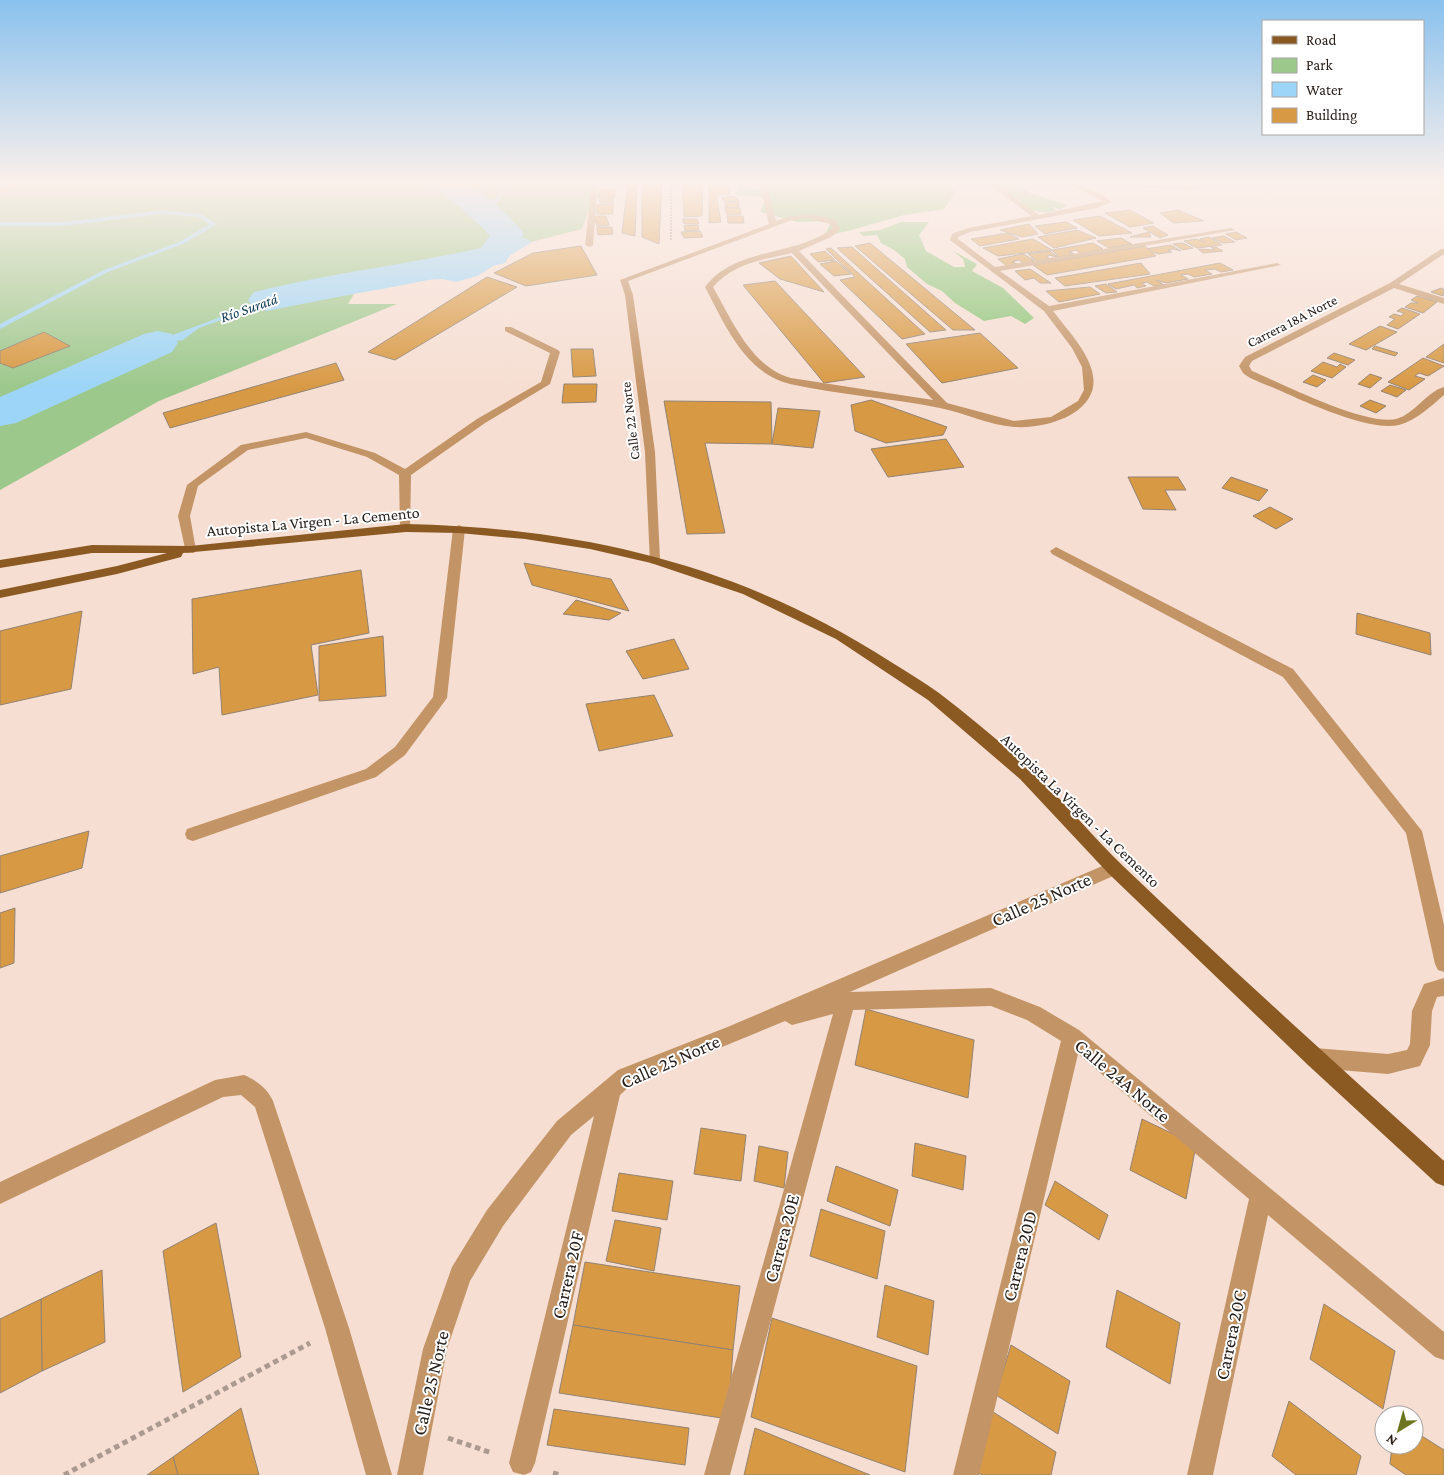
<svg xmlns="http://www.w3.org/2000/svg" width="1444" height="1475" font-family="'Crimson Pro',serif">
<rect width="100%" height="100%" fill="#f6ded2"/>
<!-- green -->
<polygon fill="#9cc88c" points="0,181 596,181 597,186 582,229 531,242 451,275 357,289 348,304 397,304 159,401 0,490"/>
<!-- forest -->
<g fill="#89c373">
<polygon points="762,181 946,181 955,193 944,209 904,215 848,231 824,236 832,221 797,222 761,212 765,197 735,195 739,186 760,189"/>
<path d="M991,182H1016L1030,193L1067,205L1061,209L1052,207L1056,211C1043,214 1032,211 1020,204L1022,201L1001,190L1006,188L996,187Z"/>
<polygon points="901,222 929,222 919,235 926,251 954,267 965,267 963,259 953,251 977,264 972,271 1003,288 1034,318 1025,324 1011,316 984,321 955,303 942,291 927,284 907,267 905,259 894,250 881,243 877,235 863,236 859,232 880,230"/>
</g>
<!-- water -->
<path fill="#9cd5f7" d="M447,181H455L474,194L487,197L508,219L515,233L532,242L477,276L456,282L443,279L389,281L343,286L282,298L199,328L183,340L159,343L83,378L55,382L40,393L0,410V398L31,389L45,379L58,378L282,294L366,280L439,276L464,269L506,251L511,241C507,232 497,210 488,205C482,203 471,203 461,199L463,192Z"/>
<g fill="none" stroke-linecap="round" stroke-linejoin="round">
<!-- stream -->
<g fill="#9cd5f7" fill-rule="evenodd">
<polygon points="509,181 514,181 497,202 490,217 486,217 492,202"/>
<polygon points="162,210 200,214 217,224 183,244 108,272 0,329 0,324 104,270 179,242 210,224 197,217 162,214 63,226 0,226 0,222 63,222"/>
</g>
<!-- river -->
<g fill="#9cd5f7" fill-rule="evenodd">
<path d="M428,181C439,181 455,178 464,182C481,188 513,219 524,234L505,263C426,283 346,294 267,311L254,308L248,300L254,292C329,273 405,265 481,248L490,235L461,208L433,187Z"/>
<polygon points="158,331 172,334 178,343 172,352 16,423 0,426 0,397 144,334"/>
</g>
</g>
<!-- building -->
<g fill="#d89944" stroke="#928372">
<polygon points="628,181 637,181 635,236 622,233"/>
<polygon points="642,181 662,181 659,244 642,237"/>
<polygon points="682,181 703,181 702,216 684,217"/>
<polygon points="709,181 730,181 729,194 716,195 721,222 709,223"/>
<polygon points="599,189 615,189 615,197 598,198"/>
<polygon points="734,196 739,201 725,202 721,198"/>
<rect x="600" y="198" width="13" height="5"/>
<polygon points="725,202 739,202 739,207 725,208"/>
<polygon points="613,204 613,214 597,214 597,205"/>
<polygon points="725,208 740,208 741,214 727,215"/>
<polygon points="1130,210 1154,223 1130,227 1105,213"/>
<polygon points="1178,210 1204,221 1174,223 1160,213"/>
<polygon points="594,216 606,216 609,225 597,226"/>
<polygon points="727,216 743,216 744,223 728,223"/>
<polygon points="1100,216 1132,233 1099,236 1073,220"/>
<polygon points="682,219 697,219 699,224 684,224"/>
<polygon points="1066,222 1077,228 1045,234 1035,226"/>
<polygon points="1029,224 1038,234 1022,237 1000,230"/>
<polygon points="698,225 699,230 685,231 684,226"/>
<polygon points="1153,226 1168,235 1160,238 1143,228"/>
<polygon points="597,227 612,227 613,234 598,235"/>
<polygon points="1077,230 1096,238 1054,248 1038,237"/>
<polygon points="700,231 703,237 684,238 681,232"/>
<polygon points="1149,232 1151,237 1130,237"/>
<polygon points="1236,232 1247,238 1236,240 1226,234"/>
<polygon points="1008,233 1019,239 980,246 971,239"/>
<polygon points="1224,236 1235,242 1223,243 1212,238"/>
<polygon points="1209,237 1222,245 1197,248 1184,241 1196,239 1205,242 1200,239"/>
<polygon points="1121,238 1132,244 1109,248 1097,241"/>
<polygon points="1033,239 1052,250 998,256 983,248"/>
<polygon points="870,243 975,330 953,330 855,246"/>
<polygon points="1093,243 1103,249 1081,254 1076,250 1069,252 1074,254 1059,257 1052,250"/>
<polygon points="1183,243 1193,248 1183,250 1173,244"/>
<polygon points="1171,245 1181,251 1173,249 1168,250 1172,252 1158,254 1145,249"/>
<polygon points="581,246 597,275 526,286 494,273 533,253"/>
<polygon points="1145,246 1156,256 1047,275 1033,265"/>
<polygon points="852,247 946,330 930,332 837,248"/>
<polygon points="1211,247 1216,247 1223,251 1203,253 1198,249 1215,250"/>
<polygon points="831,248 925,334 902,339 840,280 855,277 826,249"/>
<polygon points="825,251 835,260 818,262 810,254"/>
<polygon points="1050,251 1058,257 1048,255 1048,259 1037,261 1028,254"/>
<polygon points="1023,254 1034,260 1024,264 1019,260 1012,262 1017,264 1007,266 998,259"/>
<polygon points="791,256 824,292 780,279 759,263"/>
<polygon points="836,261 851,274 834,276 820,264"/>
<polygon points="1141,263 1150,274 1065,286 1055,278"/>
<polygon points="1220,263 1233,270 1221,272 1215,269 1205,270 1212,274 1194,277 1188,274 1181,275 1188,279 1166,283 1156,280 1164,285 1154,286 1147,282 1142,283 1146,286 1137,288 1134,285 1116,289 1108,284"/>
<polygon points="1030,269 1051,283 1040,283 1034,278 1025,280 1015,271"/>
<polygon points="487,277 517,287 395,360 368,352"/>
<polygon points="775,281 865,377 824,383 743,285"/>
<polygon points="1106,284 1117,292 1106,293 1095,286"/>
<polygon points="1090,287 1100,294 1059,302 1046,291"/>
<polygon points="1441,288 1444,290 1443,296 1431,292"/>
<polygon points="1417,296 1437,302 1423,313 1405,307 1411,303 1418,303 1411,300"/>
<polygon points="1402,308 1420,314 1398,329 1387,325 1395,319 1389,317 1394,314 1401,316 1404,313 1397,311"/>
<polygon points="1380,326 1397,332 1366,350 1349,344"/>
<polygon points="44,332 70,346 13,368 0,363 0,351"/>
<polygon points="980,333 1018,368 942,383 906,344"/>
<polygon points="1444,344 1444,363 1426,357"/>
<polygon points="1375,346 1398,353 1395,356 1372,349"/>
<polygon points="571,349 593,349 596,376 573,377"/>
<polygon points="1334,353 1355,360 1348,365 1327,358"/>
<polygon points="1423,358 1444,366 1428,376 1419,373 1415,376 1425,379 1409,390 1388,382"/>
<polygon points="1323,362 1337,367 1340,364 1346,367 1332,378 1311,371"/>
<polygon points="336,363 344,380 170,428 163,413"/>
<polygon points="1370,374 1382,378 1370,388 1358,384"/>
<polygon points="1313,375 1326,380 1317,387 1303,382"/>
<polygon points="564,384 597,384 596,402 562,403"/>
<polygon points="1390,385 1406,390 1397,397 1381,391"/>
<polygon points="871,400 947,427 943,435 886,443 855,431 851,405"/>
<polygon points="1370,400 1386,406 1376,413 1360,406"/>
<polygon points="664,401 771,402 772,444 705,443 725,533 687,534"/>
<polygon points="778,408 820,411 813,448 772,444"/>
<polygon points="946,439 964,467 888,477 871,449"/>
<polygon points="1128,477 1178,477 1186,490 1165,490 1176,510 1143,509"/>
<polygon points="1231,477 1268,490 1259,501 1222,488"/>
<polygon points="1270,507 1293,519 1276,529 1253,516"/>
<polygon points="524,563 611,579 629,611 532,585"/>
<polygon points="361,570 369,633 311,645 318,695 222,715 219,667 193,674 192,599"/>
<polygon points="576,600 621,613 609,620 563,614"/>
<polygon points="82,611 71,689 0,705 0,631"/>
<polygon points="1357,613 1430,633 1431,655 1356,634"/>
<polygon points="383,636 386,696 319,701 319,646"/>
<polygon points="674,639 689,669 643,679 626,651"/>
<polygon points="654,695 673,736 599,751 586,704"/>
<polygon points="89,831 82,868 0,893 0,856"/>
<polygon points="15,908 14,963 0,968 0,913"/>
<polygon points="866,1009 974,1040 968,1098 855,1065"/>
<polygon points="1142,1119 1196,1145 1186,1199 1130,1170"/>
<polygon points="701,1128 746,1135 741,1181 694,1174"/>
<polygon points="915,1143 966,1156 963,1190 912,1176"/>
<polygon points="759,1146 788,1152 784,1188 754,1181"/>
<polygon points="836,1166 898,1190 890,1226 827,1201"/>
<polygon points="619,1173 673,1181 667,1220 612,1211"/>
<polygon points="1055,1181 1108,1215 1099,1240 1045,1205"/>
<polygon points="821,1209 885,1231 877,1279 810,1256"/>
<polygon points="615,1220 661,1228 654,1271 606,1261"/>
<polygon points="216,1223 241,1357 183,1392 163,1251"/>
<polygon points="585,1262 740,1286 733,1350 573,1325"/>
<polygon points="102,1270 105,1342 42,1371 41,1299"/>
<polygon points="885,1285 934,1301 928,1355 877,1337"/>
<polygon points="1117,1290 1180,1323 1170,1384 1106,1347"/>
<polygon points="41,1299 42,1371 0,1393 0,1319"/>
<polygon points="1324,1304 1395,1351 1383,1409 1310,1359"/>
<polygon points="772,1318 917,1366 905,1472 751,1417"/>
<polygon points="573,1325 733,1350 728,1419 559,1393"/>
<polygon points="1011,1345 1070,1381 1058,1434 996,1395"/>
<polygon points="1289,1401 1361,1456 1356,1475 1296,1475 1272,1456"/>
<polygon points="241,1408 259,1475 178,1475 173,1457"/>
<polygon points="554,1409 689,1428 685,1465 547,1445"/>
<polygon points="990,1410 1056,1452 1051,1475 982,1475 977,1472"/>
<polygon points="755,1428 870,1475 744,1475"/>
<polygon points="1414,1431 1444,1450 1444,1475 1406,1475 1390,1464 1392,1445 1414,1445"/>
<polygon points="173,1457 178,1475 147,1475"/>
</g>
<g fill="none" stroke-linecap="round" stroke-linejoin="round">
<!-- path-far1 -->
<polyline stroke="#ac9990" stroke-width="2" stroke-dasharray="2 1" stroke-linecap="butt" points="671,181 671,240"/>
<!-- path -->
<g stroke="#ac9990" stroke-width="5" stroke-dasharray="5.5 4" stroke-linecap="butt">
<polyline points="448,1438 492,1453"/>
<polyline points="553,1473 560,1475"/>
<polyline points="64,1475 310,1343"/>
</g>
<!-- minor -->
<g fill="#c39466" fill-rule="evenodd">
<polygon points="22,181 33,181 0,193 0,189"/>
<polygon points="592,181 598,181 593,245 589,247 585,245"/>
<path d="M759,181H765L776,221C797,213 814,213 836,220L840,230L831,237L799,251L947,403L1014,421L1051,417L1078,401L1084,390L1082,367L1072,348L1044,311L950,240L952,234L968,228L1032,216L984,181H992L1039,215L1103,201L1063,181L1191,186L1215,181L1214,185L1191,190L1079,184L1105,196L1111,202L1097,208L970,232L958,237V239L995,267L1231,228L1235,230L1000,271L1049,306L1277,263L1281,265L1053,311C1076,341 1120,384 1072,414C1055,424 1034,428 1014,427C989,425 965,413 940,408C891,398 840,395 790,384C745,373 725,325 705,287C736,246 793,258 833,228L830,224L808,218L792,220L628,281L633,295L655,452L660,560L654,564L650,563L645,452L625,295L620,280L769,224ZM792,253L933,400L791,378C751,367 732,320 713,287C734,263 762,260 792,253Z"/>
<polygon points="1428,181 1437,181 1444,185 1444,190"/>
<path d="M1441,249H1444V254L1399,284L1444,298V304L1394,288L1252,361L1249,366L1252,371C1283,384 1365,426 1396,419C1415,414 1426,392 1444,387V395C1431,406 1417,420 1399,425C1368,432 1304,401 1274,388C1265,384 1251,380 1243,373L1239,366L1245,357L1390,283Z"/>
<polygon points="505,327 511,327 558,350 560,352 550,384 485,423 411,475 410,531 406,532 400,528 399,475 367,457 306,438 248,450 198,486 190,516 196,550 194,553 186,553 178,516 187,485 241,445 306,432 375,453 405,469 477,419 541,382 550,353 505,331"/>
<polygon points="459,525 465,529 447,698 405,755 376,777 193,841 187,839 185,834 187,829 366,769 395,747 433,697 453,529"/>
<polygon points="1056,547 1293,669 1422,831 1444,925 1444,972 1438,970 1435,964 1406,833 1283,677 1052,554 1050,551"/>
<polygon points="1114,861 1120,863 1122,868 1120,873 850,992 991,988 1040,1007 1079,1030 1444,1332 1444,1360 1435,1357 1268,1215 1213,1475 1187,1475 1249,1199 1078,1054 979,1475 953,1475 1061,1041 1027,1020 991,1006 853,1010 730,1475 704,1475 833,1014 792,1025 785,1021 632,1084 620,1095 535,1463 531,1472 524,1475 513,1472 509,1463 594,1116 571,1135 503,1226 470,1281 447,1349 423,1475 397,1475 423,1349 452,1267 487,1210 557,1121 618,1070 730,1026"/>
<polygon points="1444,978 1444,996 1437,997 1432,1011 1430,1045 1420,1066 1388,1074 1315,1068 1308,1065 1305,1058 1308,1051 1315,1048 1388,1054 1407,1050 1410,1044 1412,1011 1424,984"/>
<path d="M244,1075C256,1080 268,1089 273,1101L349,1328L392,1475H366L325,1328L255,1107L241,1095L223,1097L0,1204V1182L215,1080Z"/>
</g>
<!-- major -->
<path fill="#8b5a23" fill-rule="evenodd" d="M406,524C583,528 741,565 891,662C907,672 924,682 939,693C970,717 1002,743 1031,770C1063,800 1091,835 1123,866C1228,966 1336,1064 1444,1161V1186L1436,1183L1308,1065L1108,873L1020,779L928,700L836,639L743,594L651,563L590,549L525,539L459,533L406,532L183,553L181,557L117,574L0,598V590L117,566L167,553H92L0,568V560L92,545L190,546Z"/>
</g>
<!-- sky -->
<linearGradient id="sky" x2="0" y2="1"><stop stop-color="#89c1ee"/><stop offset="0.47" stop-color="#fbf0eb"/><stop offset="1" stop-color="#fbf0eb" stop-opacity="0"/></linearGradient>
<rect width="1444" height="388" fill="url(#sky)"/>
<g text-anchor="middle" stroke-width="4" stroke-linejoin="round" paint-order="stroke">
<!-- far-street labels -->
<g font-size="14" fill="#28201b" stroke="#fff">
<text transform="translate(1292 321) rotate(-27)" y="5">Carrera 18A Norte</text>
<text transform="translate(630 421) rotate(-97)" y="5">Calle 22 Norte</text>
</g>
<!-- far-water labels -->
<g font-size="15" font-style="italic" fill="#0c3a51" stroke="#fff">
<text transform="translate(249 308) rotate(-19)" y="5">Río Suratá</text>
</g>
<!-- street labels -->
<g font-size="16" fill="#28201b" stroke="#fff">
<text transform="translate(313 521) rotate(-5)" y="6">Autopista La Virgen - La Cemento</text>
<text transform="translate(1081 810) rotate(44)" y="6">Autopista La Virgen - La Cemento</text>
</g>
<!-- near-street labels -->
<g font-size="19" fill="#28201b" stroke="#fff">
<text transform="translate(1041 899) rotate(-24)" y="7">Calle 25 Norte</text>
<text transform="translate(670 1061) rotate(-24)" y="7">Calle 25 Norte</text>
<text transform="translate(1123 1080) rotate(40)" y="7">Calle 24A Norte</text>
<text transform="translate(781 1238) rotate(-75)" y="7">Carrera 20E</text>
<text transform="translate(1019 1256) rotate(-76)" y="7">Carrera 20D</text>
<text transform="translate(567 1275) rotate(-77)" y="7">Carrera 20F</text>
<text transform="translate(1230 1335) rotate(-78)" y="7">Carrera 20C</text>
<text transform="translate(430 1383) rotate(-77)" y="7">Calle 25 Norte</text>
</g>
</g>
<!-- legend -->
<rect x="1262" y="20" width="162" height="115" fill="#ffffff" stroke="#a9a6a4"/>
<rect x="1272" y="36" width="25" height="8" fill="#8b5a23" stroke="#a9a6a4"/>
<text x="1306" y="45" font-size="15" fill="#28201b">Road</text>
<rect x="1272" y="58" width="25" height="15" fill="#9cc88c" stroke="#a9a6a4"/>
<text x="1306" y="70" font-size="15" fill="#28201b">Park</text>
<rect x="1272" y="82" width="25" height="15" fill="#9cd5f7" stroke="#a9a6a4"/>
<text x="1306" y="95" font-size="15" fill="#28201b">Water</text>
<rect x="1272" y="108" width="25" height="15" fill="#d89944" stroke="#a9a6a4"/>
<text x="1306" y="120" font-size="15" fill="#28201b">Building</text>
<!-- north arrow -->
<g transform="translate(1399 1430) rotate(217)"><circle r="24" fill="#ffffff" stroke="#a9a6a4"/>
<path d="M0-4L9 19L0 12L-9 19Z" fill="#6c751f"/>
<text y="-8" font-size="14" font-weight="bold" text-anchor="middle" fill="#28201b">N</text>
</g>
</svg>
